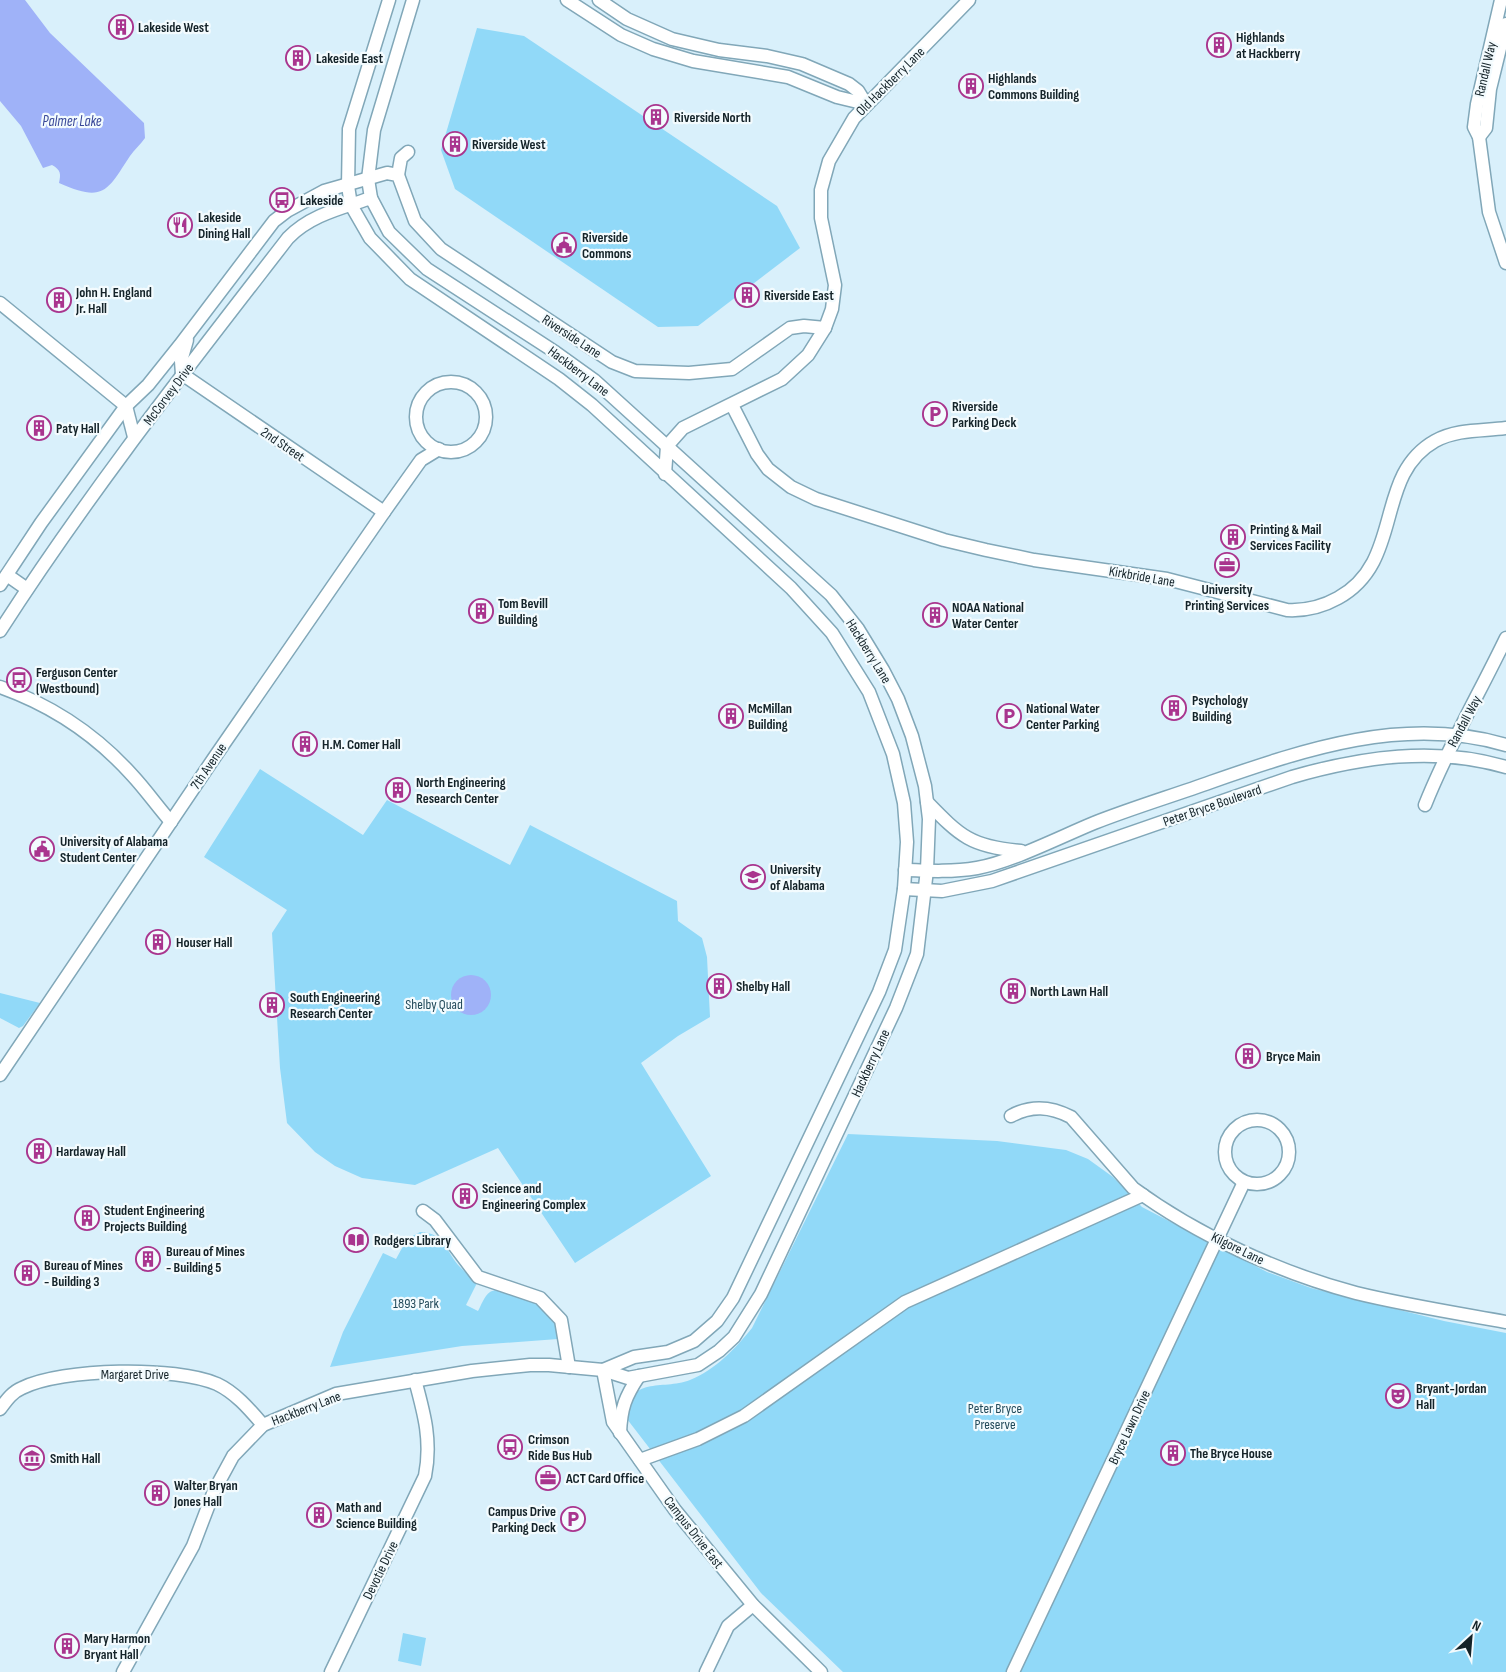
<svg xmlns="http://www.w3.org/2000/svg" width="1506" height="1672" font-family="'Sofia Sans Condensed',sans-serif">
<rect width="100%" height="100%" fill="#d9f0fb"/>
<!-- green -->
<g fill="#91d9f8">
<polygon points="477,28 524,36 777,206 800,248 698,326 658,327 455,189 441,150"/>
<polygon points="260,769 363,835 387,800 510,865 530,825 677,901 678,921 702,938 707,957 710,1017 678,1036 641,1063 711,1176 575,1263 498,1148 415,1185 362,1178 335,1166 315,1152 287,1123 280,1068 272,933 287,910 204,857"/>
<polygon points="0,993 40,1003 23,1026 19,1028 0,1018"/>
<path d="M848,1134L997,1141L1066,1150L1088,1159L1113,1177L1142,1207L1267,1272L1311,1288L1444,1321L1506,1333V1672H843L761,1593L627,1419C629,1374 661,1391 690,1380C715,1370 736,1348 752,1328Z"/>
<path d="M420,1232C444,1232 446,1252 460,1267C465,1272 472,1278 477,1283L466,1305L478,1311C481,1306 484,1296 490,1292C503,1283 567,1312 558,1339L462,1346L330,1367L343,1332L383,1253L396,1259L407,1239Z"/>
<polygon points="403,1633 426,1638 421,1666 398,1661"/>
</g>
<!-- water -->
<g fill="#9fb2f8">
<path d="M0,0H25L50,33L144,123L145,138C141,144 134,150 130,156C107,191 104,203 59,183C61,174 61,170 52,165L43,168L21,126L0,101Z"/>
<circle cx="471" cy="995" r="20"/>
</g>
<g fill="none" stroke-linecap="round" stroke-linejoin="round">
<defs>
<g id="minor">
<polyline points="389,0 349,129 348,186 351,205 370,238 410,279 559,379 592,405 791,588 832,633 869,692 893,754 904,803 907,842 904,889 895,950 879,992 733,1298 717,1321 694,1341 668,1352 634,1357 603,1370"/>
<polyline points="567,0 621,35 653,49 693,61 788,77 837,97 866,104"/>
<polyline points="599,0 627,19 672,39 719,50 767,56 802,64 849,84 858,91 866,104"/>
<polyline points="1501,0 1477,104 1474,127 1479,137 1489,212 1506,263"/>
<polyline points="1479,137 1486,128 1490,89 1506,24"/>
<polyline points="398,175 401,158 408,152"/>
<polyline points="0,303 126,406"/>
<polyline points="182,374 384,512"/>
<polyline points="182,374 181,361 187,340"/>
<circle cx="451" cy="417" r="35"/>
<path d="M732,405L757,454L768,469L791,487L816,499L944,540L986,550L1034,560L1167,579L1287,610C1306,611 1322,607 1338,598C1405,561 1373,476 1435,441C1457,429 1482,431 1506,428"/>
<polyline points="126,406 134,437"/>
<polyline points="665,474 667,446 683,428 782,379 808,355 825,328 832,309 835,285 821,218 821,190 829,161 854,118 969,0"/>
<polyline points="7,575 27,589"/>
<polyline points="0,585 41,523 126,406 148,385 180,345 274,221 287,211 324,191 387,173 398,175 415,221 441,249 612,362 635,371 689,373 732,369 790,328 804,326 825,328"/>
<path d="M0,631C88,494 189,366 288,238C310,215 342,208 371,198"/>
<path d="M0,687C51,705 96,735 132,775C146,790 157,806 171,822"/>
<path d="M927,802C960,836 971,847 1021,851"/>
<path d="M1425,805C1448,747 1479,694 1506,638"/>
<path d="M905,870C930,871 953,872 977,868C1011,862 1060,837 1094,823C1132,808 1172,796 1211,782C1306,749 1405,715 1506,745"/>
<path d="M904,889L942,891L992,881L1292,777C1361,757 1435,746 1506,767"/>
<polyline points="0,1075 214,758 384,512 421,460 439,449"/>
<path d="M1011,1116C1031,1105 1050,1106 1071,1117L1133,1188C1197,1235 1280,1273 1356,1293C1405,1305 1456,1313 1506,1322"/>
<circle cx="1257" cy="1152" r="32"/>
<polyline points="423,1211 435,1220 478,1277 540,1298 561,1320 569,1367"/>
<polyline points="603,1370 613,1422 675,1510 753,1605 821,1672"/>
<path d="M0,1409C6,1401 12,1392 22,1388C62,1368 176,1366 217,1384C236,1393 250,1410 263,1425"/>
<path d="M620,1433C621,1408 625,1397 639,1376"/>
<polyline points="640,1460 698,1439 744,1416 905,1302 1143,1195"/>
<polyline points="123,1672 193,1546 214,1491 233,1456 263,1425 336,1394 472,1371 530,1365 549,1365 603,1370 628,1378 698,1365 719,1351 734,1337 761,1294 896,1008 917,954 927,870 929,819 925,786 912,736 898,699 883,670 858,629 831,595 594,380 555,352 427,269 389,232 371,198 368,179 374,130 413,0"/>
<path d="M331,1672L425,1476C432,1441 424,1413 415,1380"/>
<polyline points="706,1672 728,1626 753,1605"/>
<polyline points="1013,1672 1244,1182"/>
</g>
</defs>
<!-- minor casing -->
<use href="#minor" stroke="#81a7b8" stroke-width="15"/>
<!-- minor -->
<use href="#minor" stroke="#fff" stroke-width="12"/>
</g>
<!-- icons -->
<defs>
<symbol id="building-ring" viewBox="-11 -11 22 22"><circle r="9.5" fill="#f3fbfe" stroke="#a9358e" stroke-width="1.5"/><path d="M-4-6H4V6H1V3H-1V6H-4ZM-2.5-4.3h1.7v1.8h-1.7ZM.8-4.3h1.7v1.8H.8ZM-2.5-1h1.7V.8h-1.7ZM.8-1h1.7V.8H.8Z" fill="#a9358e"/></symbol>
<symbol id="bus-ring" viewBox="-11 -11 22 22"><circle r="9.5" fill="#f3fbfe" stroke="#a9358e" stroke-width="1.5"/><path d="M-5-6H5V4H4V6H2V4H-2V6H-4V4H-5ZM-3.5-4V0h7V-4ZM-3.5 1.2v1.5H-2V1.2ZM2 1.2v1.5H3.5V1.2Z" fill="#a9358e"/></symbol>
<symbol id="restaurant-ring" viewBox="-11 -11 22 22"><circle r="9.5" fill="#f3fbfe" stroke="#a9358e" stroke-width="1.5"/><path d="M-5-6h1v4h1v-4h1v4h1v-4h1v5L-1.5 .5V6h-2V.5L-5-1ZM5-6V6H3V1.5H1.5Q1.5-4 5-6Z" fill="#a9358e"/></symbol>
<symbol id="civic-ring" viewBox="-11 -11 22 22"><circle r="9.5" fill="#f3fbfe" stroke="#a9358e" stroke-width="1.5"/><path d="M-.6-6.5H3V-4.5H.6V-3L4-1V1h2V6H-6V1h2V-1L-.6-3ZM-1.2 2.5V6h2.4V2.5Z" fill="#a9358e"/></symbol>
<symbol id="parking-ring" viewBox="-11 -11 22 22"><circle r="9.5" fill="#f3fbfe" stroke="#a9358e" stroke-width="1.5"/><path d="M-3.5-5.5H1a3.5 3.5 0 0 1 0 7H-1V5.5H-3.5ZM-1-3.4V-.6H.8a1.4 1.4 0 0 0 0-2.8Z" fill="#a9358e"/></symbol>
<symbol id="office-ring" viewBox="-11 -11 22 22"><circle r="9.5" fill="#f3fbfe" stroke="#a9358e" stroke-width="1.5"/><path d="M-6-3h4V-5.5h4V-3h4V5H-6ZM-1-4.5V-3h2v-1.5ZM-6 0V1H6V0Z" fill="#a9358e"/></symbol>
<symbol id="university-ring" viewBox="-11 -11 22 22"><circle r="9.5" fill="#f3fbfe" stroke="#a9358e" stroke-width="1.5"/><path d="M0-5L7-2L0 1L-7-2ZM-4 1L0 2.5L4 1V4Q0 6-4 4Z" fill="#a9358e"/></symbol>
<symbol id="library-ring" viewBox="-11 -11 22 22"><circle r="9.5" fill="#f3fbfe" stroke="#a9358e" stroke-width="1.5"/><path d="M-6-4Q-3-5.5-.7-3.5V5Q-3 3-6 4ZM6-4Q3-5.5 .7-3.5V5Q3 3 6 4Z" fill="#a9358e"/></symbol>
<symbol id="theatre-ring" viewBox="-11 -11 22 22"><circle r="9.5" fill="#f3fbfe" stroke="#a9358e" stroke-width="1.5"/><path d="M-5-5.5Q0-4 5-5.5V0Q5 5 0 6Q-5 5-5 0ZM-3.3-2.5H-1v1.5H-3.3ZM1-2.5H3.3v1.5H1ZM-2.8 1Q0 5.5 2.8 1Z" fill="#a9358e"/></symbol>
<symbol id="museum-ring" viewBox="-11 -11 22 22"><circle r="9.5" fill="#f3fbfe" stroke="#a9358e" stroke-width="1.5"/><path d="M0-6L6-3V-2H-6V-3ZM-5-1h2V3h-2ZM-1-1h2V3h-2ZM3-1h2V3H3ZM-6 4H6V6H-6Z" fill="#a9358e"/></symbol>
</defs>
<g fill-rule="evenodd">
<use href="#building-ring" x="107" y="13" width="28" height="28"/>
<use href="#building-ring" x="1205" y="31" width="28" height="28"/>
<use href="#building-ring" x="284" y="44" width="28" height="28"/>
<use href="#building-ring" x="957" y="72" width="28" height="28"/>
<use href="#building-ring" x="642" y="103" width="28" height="28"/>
<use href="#building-ring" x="441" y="130" width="28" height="28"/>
<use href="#bus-ring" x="268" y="186" width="28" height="28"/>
<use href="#restaurant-ring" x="166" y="211" width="28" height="28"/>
<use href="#civic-ring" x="550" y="231" width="28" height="28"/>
<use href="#building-ring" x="733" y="281" width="28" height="28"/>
<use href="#building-ring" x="45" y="286" width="28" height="28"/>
<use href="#parking-ring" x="921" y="400" width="28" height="28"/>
<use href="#building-ring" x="25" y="414" width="28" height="28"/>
<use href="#building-ring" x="1219" y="523" width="28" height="28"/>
<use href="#office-ring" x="1213" y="551" width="28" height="28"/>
<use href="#building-ring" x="467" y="597" width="28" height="28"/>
<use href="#building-ring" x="921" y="601" width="28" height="28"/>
<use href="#bus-ring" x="5" y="666" width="28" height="28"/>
<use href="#building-ring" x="1160" y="694" width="28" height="28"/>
<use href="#building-ring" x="717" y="702" width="28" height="28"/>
<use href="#parking-ring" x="995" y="702" width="28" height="28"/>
<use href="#building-ring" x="291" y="730" width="28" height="28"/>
<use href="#building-ring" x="384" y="776" width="28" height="28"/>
<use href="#civic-ring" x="28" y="835" width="28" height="28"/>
<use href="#university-ring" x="739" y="863" width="28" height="28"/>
<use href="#building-ring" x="144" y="928" width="28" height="28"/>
<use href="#building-ring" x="705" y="972" width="28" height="28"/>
<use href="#building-ring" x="999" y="977" width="28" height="28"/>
<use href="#building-ring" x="258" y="991" width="28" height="28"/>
<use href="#building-ring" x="1234" y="1042" width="28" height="28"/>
<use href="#building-ring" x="25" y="1137" width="28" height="28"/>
<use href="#building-ring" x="451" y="1182" width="28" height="28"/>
<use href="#building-ring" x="73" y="1204" width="28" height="28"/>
<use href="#library-ring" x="342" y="1226" width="28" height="28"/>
<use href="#building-ring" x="134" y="1245" width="28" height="28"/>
<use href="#building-ring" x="13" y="1259" width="28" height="28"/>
<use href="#theatre-ring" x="1384" y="1382" width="28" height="28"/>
<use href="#bus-ring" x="496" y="1433" width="28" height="28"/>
<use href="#building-ring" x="1159" y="1439" width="28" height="28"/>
<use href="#museum-ring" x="18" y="1444" width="28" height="28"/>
<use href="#office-ring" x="534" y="1464" width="28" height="28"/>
<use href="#building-ring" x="143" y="1479" width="28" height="28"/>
<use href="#building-ring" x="305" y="1501" width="28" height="28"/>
<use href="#parking-ring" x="559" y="1505" width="28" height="28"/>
<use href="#building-ring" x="53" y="1632" width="28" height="28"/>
</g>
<g text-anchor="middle" stroke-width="4.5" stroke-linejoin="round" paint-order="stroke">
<!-- poi labels -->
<g font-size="14" font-weight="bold" fill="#142329" stroke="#f3fbfe" text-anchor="start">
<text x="138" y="32">Lakeside West</text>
<text x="1236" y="42">Highlands<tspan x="1236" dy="16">at Hackberry</tspan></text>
<text x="316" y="63">Lakeside East</text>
<text x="988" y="83">Highlands<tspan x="988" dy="16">Commons Building</tspan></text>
<text x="674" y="122">Riverside North</text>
<text x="472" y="149">Riverside West</text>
<text x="300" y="205">Lakeside</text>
<text x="198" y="222">Lakeside<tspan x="198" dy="16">Dining Hall</tspan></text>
<text x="582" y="242">Riverside<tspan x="582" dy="16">Commons</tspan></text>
<text x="76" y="297">John H. England<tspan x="76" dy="16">Jr. Hall</tspan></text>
<text x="764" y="300">Riverside East</text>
<text x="952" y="411">Riverside<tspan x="952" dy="16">Parking Deck</tspan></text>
<text x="56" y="433">Paty Hall</text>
<text x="1250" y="534">Printing &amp; Mail<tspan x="1250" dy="16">Services Facility</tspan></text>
<text x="1227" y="594" text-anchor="middle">University<tspan x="1227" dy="16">Printing Services</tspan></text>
<text x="498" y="608">Tom Bevill<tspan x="498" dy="16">Building</tspan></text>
<text x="952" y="612">NOAA National<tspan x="952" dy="16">Water Center</tspan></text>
<text x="36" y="677">Ferguson Center<tspan x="36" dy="16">(Westbound)</tspan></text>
<text x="1192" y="705">Psychology<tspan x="1192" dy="16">Building</tspan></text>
<text x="748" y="713">McMillan<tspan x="748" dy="16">Building</tspan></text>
<text x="1026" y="713">National Water<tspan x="1026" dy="16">Center Parking</tspan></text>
<text x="322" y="749">H.M. Comer Hall</text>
<text x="416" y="787">North Engineering<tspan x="416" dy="16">Research Center</tspan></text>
<text x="60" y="846">University of Alabama<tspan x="60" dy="16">Student Center</tspan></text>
<text x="770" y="874">University<tspan x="770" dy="16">of Alabama</tspan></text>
<text x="176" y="947">Houser Hall</text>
<text x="736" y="991">Shelby Hall</text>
<text x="1030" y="996">North Lawn Hall</text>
<text x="290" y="1002">South Engineering<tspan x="290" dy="16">Research Center</tspan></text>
<text x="1266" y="1061">Bryce Main</text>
<text x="56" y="1156">Hardaway Hall</text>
<text x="482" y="1193">Science and<tspan x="482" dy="16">Engineering Complex</tspan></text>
<text x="104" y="1215">Student Engineering<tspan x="104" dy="16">Projects Building</tspan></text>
<text x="374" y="1245">Rodgers Library</text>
<text x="166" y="1256">Bureau of Mines<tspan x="166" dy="16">- Building 5</tspan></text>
<text x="44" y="1270">Bureau of Mines<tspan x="44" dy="16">- Building 3</tspan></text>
<text x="1416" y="1393">Bryant-Jordan<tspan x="1416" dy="16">Hall</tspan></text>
<text x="528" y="1444">Crimson<tspan x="528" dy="16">Ride Bus Hub</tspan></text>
<text x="1190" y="1458">The Bryce House</text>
<text x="50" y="1463">Smith Hall</text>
<text x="566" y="1483">ACT Card Office</text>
<text x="174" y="1490">Walter Bryan<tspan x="174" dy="16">Jones Hall</tspan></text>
<text x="336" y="1512">Math and<tspan x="336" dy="16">Science Building</tspan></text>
<text x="556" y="1516" text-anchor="end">Campus Drive<tspan x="556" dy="16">Parking Deck</tspan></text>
<text x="84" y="1643">Mary Harmon<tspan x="84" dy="16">Bryant Hall</tspan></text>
</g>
<!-- street labels -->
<g font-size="14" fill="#142329" stroke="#f3fbfe">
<text transform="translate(1485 69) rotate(-77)" y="5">Randall Way</text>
<text transform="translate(890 81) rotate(-45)" y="5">Old Hackberry Lane</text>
<text transform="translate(572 336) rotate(33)" y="5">Riverside Lane</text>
<text transform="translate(579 371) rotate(37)" y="5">Hackberry Lane</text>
<text transform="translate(168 394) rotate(-53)" y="5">McCorvey Drive</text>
<text transform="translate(283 444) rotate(34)" y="5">2nd Street</text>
<text transform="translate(1142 576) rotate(10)" y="5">Kirkbride Lane</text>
<text transform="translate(869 651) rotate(58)" y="5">Hackberry Lane</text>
<text transform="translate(1464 721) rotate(-62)" y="5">Randall Way</text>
<text transform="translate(208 766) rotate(-56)" y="5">7th Avenue</text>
<text transform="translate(1212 805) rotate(-19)" y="5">Peter Bryce Boulevard</text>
<text transform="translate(870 1063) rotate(-65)" y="5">Hackberry Lane</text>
<text transform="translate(1238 1248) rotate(26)" y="5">Kilgore Lane</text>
<text x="135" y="1379">Margaret Drive</text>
<text transform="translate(306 1408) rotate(-21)" y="5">Hackberry Lane</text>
<text transform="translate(1129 1427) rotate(-65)" y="5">Bryce Lawn Drive</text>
<text transform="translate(694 1532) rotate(52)" y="5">Campus Drive East</text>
<text transform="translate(380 1570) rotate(-64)" y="5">Devotie Drive</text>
</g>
<!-- park labels -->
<g font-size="14" fill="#224a5a" stroke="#f3fbfe">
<text x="434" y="1009">Shelby Quad</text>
<text x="416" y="1308">1893 Park</text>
<text x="995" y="1413">Peter Bryce<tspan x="995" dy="16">Preserve</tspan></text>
</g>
<!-- water labels -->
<g font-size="15" font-style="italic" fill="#384798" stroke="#f3fbfe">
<text x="72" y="126">Palmer Lake</text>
</g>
</g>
<!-- north arrow -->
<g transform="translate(1471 1637) rotate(26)" stroke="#f3fbfe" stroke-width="4" paint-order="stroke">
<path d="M0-4L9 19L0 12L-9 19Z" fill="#142329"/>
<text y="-8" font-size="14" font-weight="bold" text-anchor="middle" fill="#142329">N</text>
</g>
</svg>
